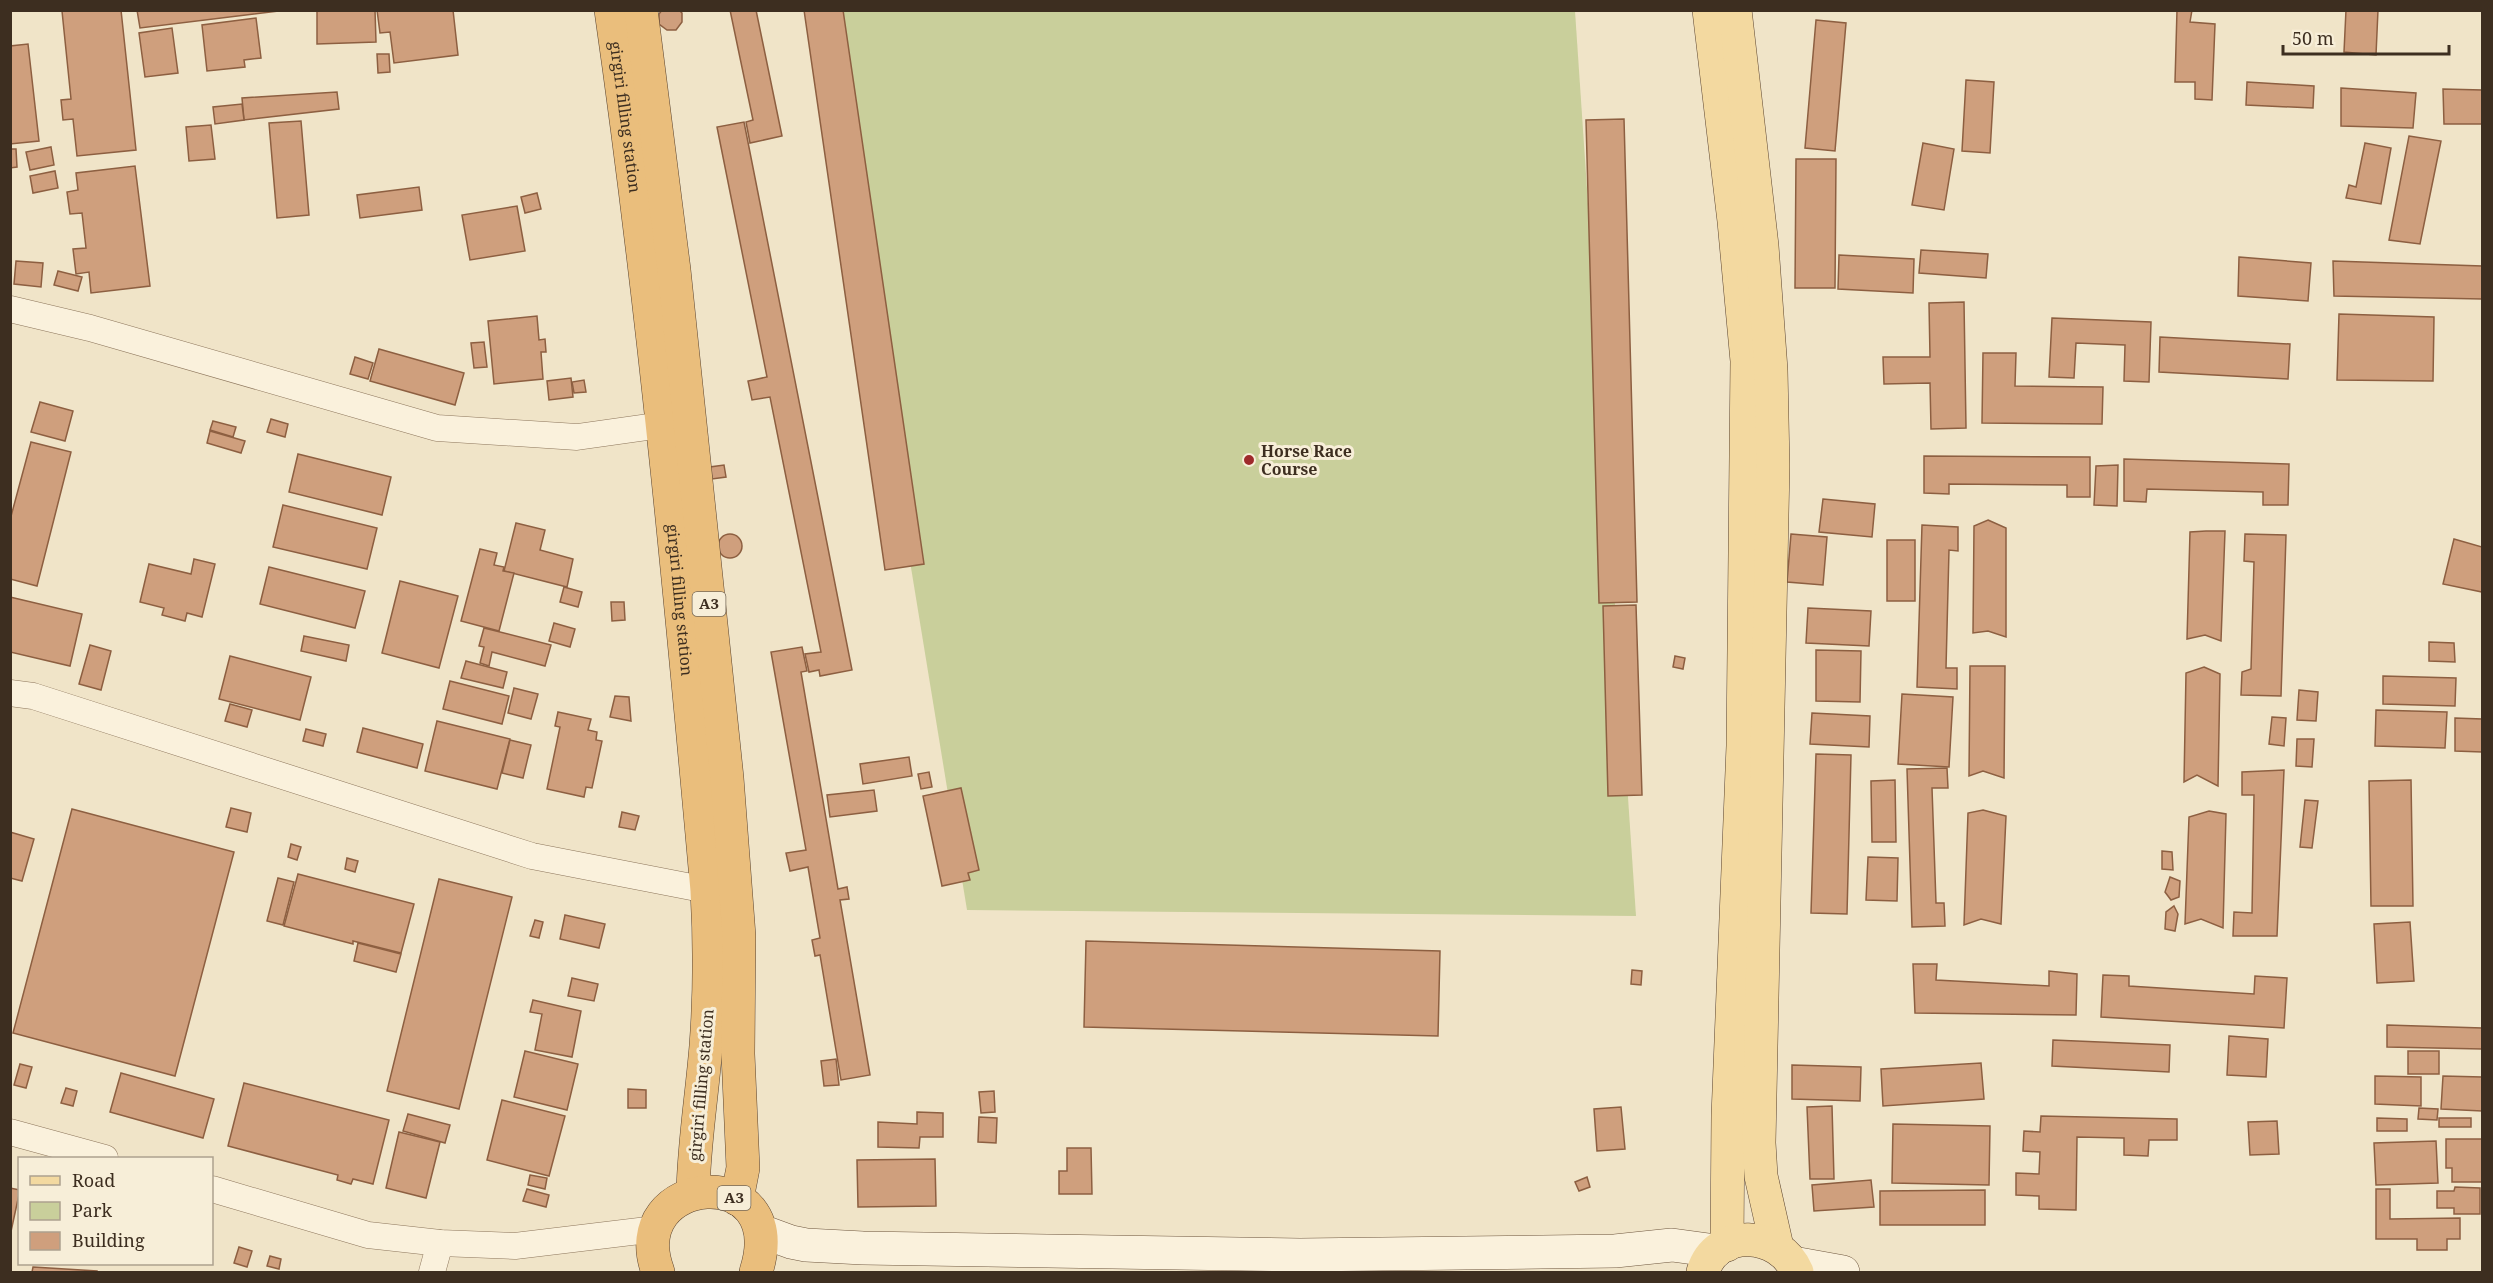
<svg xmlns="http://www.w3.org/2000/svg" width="2493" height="1283" font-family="'Noto Serif',serif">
<rect width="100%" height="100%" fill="#f0e4c8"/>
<!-- green -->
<polygon fill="#c9cf9b" points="820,11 1575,11 1636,916 967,910"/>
<!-- building -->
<g fill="#cf9f7d" stroke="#8d5f41" stroke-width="1.5">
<polygon points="121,10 136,150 77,156 73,119 63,120 61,100 71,99 62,11"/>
<polygon points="137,10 287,10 140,28"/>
<polygon points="317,10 375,10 376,42 317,44"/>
<polygon points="377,10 453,10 458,55 394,63 390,32 380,33"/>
<polygon points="662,10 679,10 682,13 682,22 676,30 667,30 659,24 659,14"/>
<polygon points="730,10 756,10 782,136 750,143 746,122 753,120"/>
<polygon points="804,10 843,10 924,564 885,570"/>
<polygon points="2177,10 2192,10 2190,22 2215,24 2212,100 2195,99 2195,82 2175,82"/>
<polygon points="2346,10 2378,10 2376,55 2344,52"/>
<polygon points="256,18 261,58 244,60 245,67 207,71 202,25"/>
<polygon points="1816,20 1846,23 1835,151 1805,148"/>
<polygon points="172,28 178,73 145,77 139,33"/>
<polygon points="28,44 39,141 10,144 10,46"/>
<polygon points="377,54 389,54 390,72 378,73"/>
<polygon points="1966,80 1994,82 1990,153 1962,151"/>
<polygon points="2247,82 2314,86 2313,108 2246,105"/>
<polygon points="2341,88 2416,93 2413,128 2341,126"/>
<polygon points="2443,89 2482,90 2482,124 2444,124"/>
<polygon points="337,92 339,109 244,120 242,98"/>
<polygon points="242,104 244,120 215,124 213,107"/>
<polygon points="1624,119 1637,602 1599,603 1586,120"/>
<polygon points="301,121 309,215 277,218 269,123"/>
<polygon points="744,122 852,670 820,676 819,670 809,672 805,654 821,652 770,397 752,400 748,381 767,377 717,127"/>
<polygon points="211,125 215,159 189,161 186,127"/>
<polygon points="2409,136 2441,141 2420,244 2389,240"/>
<polygon points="1923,143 1954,149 1944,210 1912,205"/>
<polygon points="2365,143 2391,148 2381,204 2346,198 2349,185 2356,187"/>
<polygon points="51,147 54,165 30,170 26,152"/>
<polygon points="10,149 16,149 17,167 10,168"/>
<polygon points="1796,159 1836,159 1835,288 1795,288"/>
<polygon points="135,166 150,286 91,293 89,272 76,274 73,249 86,248 82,213 70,214 67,192 78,190 76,173"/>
<polygon points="55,171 58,188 33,193 30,176"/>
<polygon points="419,187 422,210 360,218 357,195"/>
<polygon points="537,193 541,209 525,213 521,197"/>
<polygon points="517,206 525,251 470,260 462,215"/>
<polygon points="1921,250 1988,254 1986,278 1919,273"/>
<polygon points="1839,255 1914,259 1913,293 1838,289"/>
<polygon points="2239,257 2311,263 2308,301 2238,296"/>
<polygon points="16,261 43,263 41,287 14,284"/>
<polygon points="2333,261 2482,266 2482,299 2334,296"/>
<polygon points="58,271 82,277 78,291 54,285"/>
<polygon points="1964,302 1966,428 1931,429 1930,383 1884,384 1883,357 1930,357 1929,303"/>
<polygon points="2339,314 2434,317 2433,381 2337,380"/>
<polygon points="537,316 539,340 545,339 546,352 541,352 543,379 494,384 488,321"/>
<polygon points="2052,318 2151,322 2149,382 2124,381 2125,345 2076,343 2074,378 2049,377"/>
<polygon points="2160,337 2290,344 2288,379 2159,372"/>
<polygon points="484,342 487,367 474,368 471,343"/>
<polygon points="379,349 464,373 455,405 370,381"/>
<polygon points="1983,353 2016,353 2015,386 2103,387 2102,424 1982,423"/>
<polygon points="355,357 373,363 368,379 350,374"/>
<polygon points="571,378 573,397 549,400 547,381"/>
<polygon points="584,380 586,392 574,393 572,382"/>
<polygon points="40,402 73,411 65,441 31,432"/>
<polygon points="271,419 288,424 285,437 267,432"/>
<polygon points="213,421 236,427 233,437 210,430"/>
<polygon points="210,431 245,441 241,453 207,443"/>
<polygon points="31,442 71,452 37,586 10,579 10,520"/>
<polygon points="298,454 391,477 382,515 289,492"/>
<polygon points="1924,456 2090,457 2090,497 2067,497 2067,485 1949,484 1949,494 1924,493"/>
<polygon points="2124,459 2289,464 2288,505 2263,505 2263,492 2147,489 2146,502 2124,501"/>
<polygon points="724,465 726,477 712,479 710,467"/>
<polygon points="2118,465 2117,506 2094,505 2096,466"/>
<polygon points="1823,499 1875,504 1872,537 1819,532"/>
<polygon points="283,505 377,528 367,569 273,547"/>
<polygon points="1988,520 2006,528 2006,637 1988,631 1973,633 1974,526"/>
<polygon points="516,523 545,530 540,550 573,559 567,587 504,571"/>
<polygon points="1922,525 1958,527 1958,551 1949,550 1946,668 1957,668 1957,689 1917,687"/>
<polygon points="2206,531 2225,531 2221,641 2205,635 2187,639 2190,532"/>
<polygon points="1791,534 1827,537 1823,585 1787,582"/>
<polygon points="2245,534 2286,535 2281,696 2241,695 2242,672 2251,669 2254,562 2244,561"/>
<circle cx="730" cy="546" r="12"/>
<polygon points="2454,539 2482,547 2482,592 2443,584"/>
<rect x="1887" y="540" width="28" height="61"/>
<polygon points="480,549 497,553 494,565 504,567 503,571 514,573 499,631 461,621"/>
<polygon points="194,559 215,564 202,617 187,613 185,621 162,615 164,608 140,602 149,564 191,574"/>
<polygon points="269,567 365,591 355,628 260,604"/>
<polygon points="400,581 458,596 439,668 382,653"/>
<polygon points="564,587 582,592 578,607 560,602"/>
<polygon points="10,597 82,614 70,666 10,652"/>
<polygon points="611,602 624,602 625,620 612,621"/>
<polygon points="1636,605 1642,795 1608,796 1603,606"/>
<polygon points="1808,608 1871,611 1869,646 1806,643"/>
<polygon points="554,623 575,629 570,647 549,641"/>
<polygon points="484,628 551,645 545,666 492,652 489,666 480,663 484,647 479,646"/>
<polygon points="304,636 349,645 346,661 301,651"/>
<polygon points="2429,642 2454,643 2455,662 2429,661"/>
<polygon points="90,645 111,651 101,690 79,684"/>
<polygon points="802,647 807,671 801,672 838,889 847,887 849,899 840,900 870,1075 841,1080 820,955 815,956 812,940 820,938 808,867 790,871 786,853 806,850 771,652"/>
<polygon points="1816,650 1861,651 1860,702 1816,701"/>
<polygon points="230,656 311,677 300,720 219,699"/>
<polygon points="1675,656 1685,658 1683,669 1673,667"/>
<polygon points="466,661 507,672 503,688 461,678"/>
<polygon points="1970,666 2005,666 2004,778 1983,771 1969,776"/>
<polygon points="2204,667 2220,674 2218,786 2197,775 2184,782 2186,673"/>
<polygon points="2383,676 2456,678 2455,706 2383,704"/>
<polygon points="450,681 509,696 502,724 443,709"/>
<polygon points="514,688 538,694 531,719 508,713"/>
<polygon points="2299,690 2318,692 2316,721 2297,720"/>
<polygon points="1902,694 1953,697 1949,767 1898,764"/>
<polygon points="615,696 629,697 631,721 610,717"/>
<polygon points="230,704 252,710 247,727 225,721"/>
<polygon points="2376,710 2447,712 2445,748 2375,746"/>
<polygon points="558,712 591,719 588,730 597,732 596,740 602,741 592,788 586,787 584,797 547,789 560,727 555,726"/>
<polygon points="1812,713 1870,716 1869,747 1810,744"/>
<polygon points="2272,717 2286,718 2284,746 2269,744"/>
<polygon points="2455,718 2482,719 2482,752 2455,751"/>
<polygon points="437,721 510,739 497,789 425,771"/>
<polygon points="363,728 423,744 417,768 357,752"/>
<polygon points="306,729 326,734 323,746 303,741"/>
<polygon points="2297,739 2314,739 2312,767 2296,766"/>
<polygon points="510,740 531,745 523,778 502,773"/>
<polygon points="1816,754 1851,755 1847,914 1811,913"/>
<polygon points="909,757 912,776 863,784 860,764"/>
<polygon points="1947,768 1948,788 1932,788 1936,903 1944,903 1945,926 1912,927 1907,769"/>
<polygon points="2284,770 2277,936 2233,936 2234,912 2252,913 2254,795 2242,795 2242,772"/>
<polygon points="929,772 932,787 921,789 918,774"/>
<polygon points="1895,780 1896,842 1872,842 1871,781"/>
<polygon points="2411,780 2413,906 2371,906 2369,781"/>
<polygon points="961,788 979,870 968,873 970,880 942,886 923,796"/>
<polygon points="874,790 877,811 830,817 827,795"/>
<polygon points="2305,800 2318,801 2312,848 2300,847"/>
<polygon points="231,808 251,813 247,832 226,827"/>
<polygon points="72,809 234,852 175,1076 13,1033"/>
<polygon points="1983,810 2006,816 2001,924 1981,919 1964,925 1968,813"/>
<polygon points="2209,811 2226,814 2223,928 2201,919 2185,924 2189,817"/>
<polygon points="622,812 639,816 635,830 619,827"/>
<polygon points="10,832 34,839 22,881 10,878"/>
<polygon points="291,844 301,847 297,860 288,857"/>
<polygon points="2162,851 2172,852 2173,870 2162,869"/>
<polygon points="1868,857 1898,858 1897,901 1866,900"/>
<polygon points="347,858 358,861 355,872 345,869"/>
<polygon points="298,874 414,904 401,953 353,941 353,944 284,926"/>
<polygon points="2170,877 2180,881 2179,897 2171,900 2165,892"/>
<polygon points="278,878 294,882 283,925 267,921"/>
<polygon points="439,879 512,897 459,1109 387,1091"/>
<polygon points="2174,906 2178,914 2175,931 2165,929 2166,912"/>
<polygon points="565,915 605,924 599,948 560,939"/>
<polygon points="535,920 543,922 539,938 530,936"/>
<polygon points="2410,922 2414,981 2377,983 2374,924"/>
<polygon points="1086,941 1440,951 1438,1036 1084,1027"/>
<polygon points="358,943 401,954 396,972 354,961"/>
<polygon points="1913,964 1937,964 1936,980 2049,986 2049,971 2077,974 2076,1015 1915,1013"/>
<polygon points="1632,970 1642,971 1641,985 1631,984"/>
<polygon points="2103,975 2129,976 2129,986 2254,994 2255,976 2287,978 2284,1028 2101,1017"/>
<polygon points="572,978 598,984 594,1001 568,996"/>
<polygon points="533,1000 581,1011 572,1057 535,1050 542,1014 530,1012"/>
<polygon points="2387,1025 2482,1028 2482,1049 2387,1047"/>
<polygon points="2229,1036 2268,1039 2266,1077 2227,1075"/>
<polygon points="2053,1040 2170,1045 2169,1072 2052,1066"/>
<polygon points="525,1051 578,1064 567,1110 514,1097"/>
<rect x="2408" y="1051" width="31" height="23"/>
<polygon points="836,1059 839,1085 824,1086 821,1061"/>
<polygon points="1981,1063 1984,1099 1883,1106 1881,1069"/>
<polygon points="20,1064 32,1067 26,1088 14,1085"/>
<polygon points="1792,1065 1861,1067 1860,1101 1792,1099"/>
<polygon points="121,1073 214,1099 203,1138 110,1112"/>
<polygon points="2375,1076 2421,1077 2421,1106 2375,1104"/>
<polygon points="2443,1076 2482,1077 2482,1111 2441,1109"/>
<polygon points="244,1083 389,1120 373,1184 353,1179 351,1184 337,1180 338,1175 228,1146"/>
<polygon points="66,1088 77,1091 73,1106 61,1103"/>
<polygon points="628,1089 646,1090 646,1108 628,1108"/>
<polygon points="994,1091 995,1112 981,1113 979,1092"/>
<polygon points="502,1100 565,1116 549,1176 487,1160"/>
<polygon points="1832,1106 1834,1179 1810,1179 1807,1107"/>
<polygon points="1621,1107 1625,1149 1597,1151 1594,1109"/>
<polygon points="2419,1108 2438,1109 2437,1120 2418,1119"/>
<polygon points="917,1112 943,1113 943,1137 920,1137 919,1148 878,1147 878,1122 917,1124"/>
<polygon points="408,1114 450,1125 445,1143 403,1131"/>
<polygon points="2041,1116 2177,1119 2177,1140 2149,1140 2148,1156 2124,1155 2124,1138 2077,1137 2076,1210 2039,1209 2039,1196 2016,1195 2016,1173 2039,1174 2040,1152 2023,1151 2024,1131 2040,1132"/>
<polygon points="979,1117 997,1118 996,1143 978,1142"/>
<polygon points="2377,1118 2407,1119 2407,1131 2377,1131"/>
<rect x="2439" y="1118" width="32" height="9"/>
<polygon points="2277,1121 2279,1154 2250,1155 2248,1122"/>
<polygon points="1893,1124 1990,1126 1989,1185 1892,1183"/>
<polygon points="399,1132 440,1142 426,1198 386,1188"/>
<polygon points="2446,1139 2482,1139 2482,1182 2452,1182 2452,1168 2446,1168"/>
<polygon points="2436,1141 2438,1183 2376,1185 2374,1143"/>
<polygon points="1067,1148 1091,1148 1092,1194 1059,1194 1059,1171 1067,1171"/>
<polygon points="935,1159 936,1206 858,1207 857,1160"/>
<polygon points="530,1175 547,1178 545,1189 528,1185"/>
<polygon points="1587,1177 1590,1187 1579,1191 1575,1182"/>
<polygon points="1871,1180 1874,1207 1814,1211 1812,1185"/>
<polygon points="2455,1187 2480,1188 2480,1214 2454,1214 2454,1208 2437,1208 2437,1191 2454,1191"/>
<polygon points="10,1188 20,1190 10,1236"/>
<polygon points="527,1189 549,1195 546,1207 523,1201"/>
<polygon points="2376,1189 2390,1189 2390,1219 2460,1218 2460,1239 2447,1239 2447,1250 2417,1250 2417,1239 2376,1239"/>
<polygon points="1985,1190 1985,1225 1880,1225 1880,1191"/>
<polygon points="239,1247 252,1251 247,1267 234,1263"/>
<polygon points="270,1256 281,1259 279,1269 267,1266"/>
<polygon points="33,1267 97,1271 97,1272 32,1272"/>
</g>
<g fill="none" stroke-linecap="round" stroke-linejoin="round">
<defs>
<g id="minor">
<polyline points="10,309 90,328 437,428 577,437 662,425"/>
<polyline points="10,693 33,696 532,856 707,890"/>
<polyline points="10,1132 105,1158"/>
<polyline points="212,1189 368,1235 440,1243 515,1246 656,1229"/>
<polyline points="432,1272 440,1243"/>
</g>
<g id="secondary">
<polyline points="761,1231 791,1242 806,1245 863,1248 1300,1255 1615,1251 1672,1245 1716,1251"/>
<polyline points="1793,1263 1843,1272"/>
</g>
<g id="primary">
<polyline points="1709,10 1734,221 1747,361 1743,746 1728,1116 1727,1245"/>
<polyline points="1735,10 1762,246 1771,370 1773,466 1759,1143 1761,1176 1777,1247"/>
<path d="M1703,1272C1716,1227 1780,1231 1797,1272"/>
</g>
<g id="trunk">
<path id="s1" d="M611,10C653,303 681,597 707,890C710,942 710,994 706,1046C702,1095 694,1143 693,1192"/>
<polyline points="641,10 674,270 727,778 739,936 738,1054 743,1168 737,1199"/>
<path d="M658,1272C621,1173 792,1158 756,1272"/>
</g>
</defs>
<!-- minor casing -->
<use href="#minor" stroke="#8d765c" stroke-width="27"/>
<!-- secondary casing -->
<use href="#secondary" stroke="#6f573f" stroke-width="34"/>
<!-- primary casing -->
<use href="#primary" stroke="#5b4430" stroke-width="34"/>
<!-- trunk casing -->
<use href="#trunk" stroke="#5b4430" stroke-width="34"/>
<!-- minor -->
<use href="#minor" stroke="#faf1dc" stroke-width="26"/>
<!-- secondary -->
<use href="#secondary" stroke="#faf1dc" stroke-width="33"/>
<!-- primary -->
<use href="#primary" stroke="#f3d9a0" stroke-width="33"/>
<!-- trunk -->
<use href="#trunk" stroke="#eabe7c" stroke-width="33"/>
</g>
<!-- markers -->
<circle fill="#9e2a2b" stroke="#f7eed8" stroke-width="2" cx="1249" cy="460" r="6"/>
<g text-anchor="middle" stroke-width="6" stroke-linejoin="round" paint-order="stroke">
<!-- shield labels -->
<g fill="#f7eed8" stroke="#756857" stroke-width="1.5">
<rect x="692.5" y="592" width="33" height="24" rx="4.5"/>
<rect x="717.5" y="1186" width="33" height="24" rx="4.5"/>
</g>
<g font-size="15" font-weight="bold" fill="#3d2e20">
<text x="709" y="609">A3</text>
<text x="734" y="1203">A3</text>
</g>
<!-- street labels -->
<g font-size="16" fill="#3d2e20" stroke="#f7eed8">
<text dy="6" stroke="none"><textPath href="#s1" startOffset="108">girgiri filling station</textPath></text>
<text dy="6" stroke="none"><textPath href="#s1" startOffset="594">girgiri filling station</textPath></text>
<text transform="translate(701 1085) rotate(-85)" y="6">girgiri filling station</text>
</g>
<!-- poi labels -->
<g font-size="16" font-weight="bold" fill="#3d2e20" stroke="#f7eed8" text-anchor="start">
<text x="1261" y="457">Horse Race<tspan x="1261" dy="18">Course</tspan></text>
</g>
</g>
<!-- border -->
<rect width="2493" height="1283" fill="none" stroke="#3d2e20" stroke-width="24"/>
<!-- legend -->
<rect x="18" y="1157" width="195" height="108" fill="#f7eed8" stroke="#ada18e" stroke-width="1.5"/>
<rect x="30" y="1176" width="30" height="9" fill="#f3d9a0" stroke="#ada18e" stroke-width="1.5"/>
<text x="72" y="1187" font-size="18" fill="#3d2e20">Road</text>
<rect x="30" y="1202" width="30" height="18" fill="#c9cf9b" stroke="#ada18e" stroke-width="1.5"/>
<text x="72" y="1217" font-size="18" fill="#3d2e20">Park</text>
<rect x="30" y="1232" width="30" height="18" fill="#cf9f7d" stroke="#ada18e" stroke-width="1.5"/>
<text x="72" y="1247" font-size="18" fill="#3d2e20">Building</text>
<!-- scale -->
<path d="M2283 45v9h166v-9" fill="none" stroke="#3d2e20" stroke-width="3"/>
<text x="2292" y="45" font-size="18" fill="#3d2e20" stroke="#f7eed8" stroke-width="4.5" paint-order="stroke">50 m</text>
</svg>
